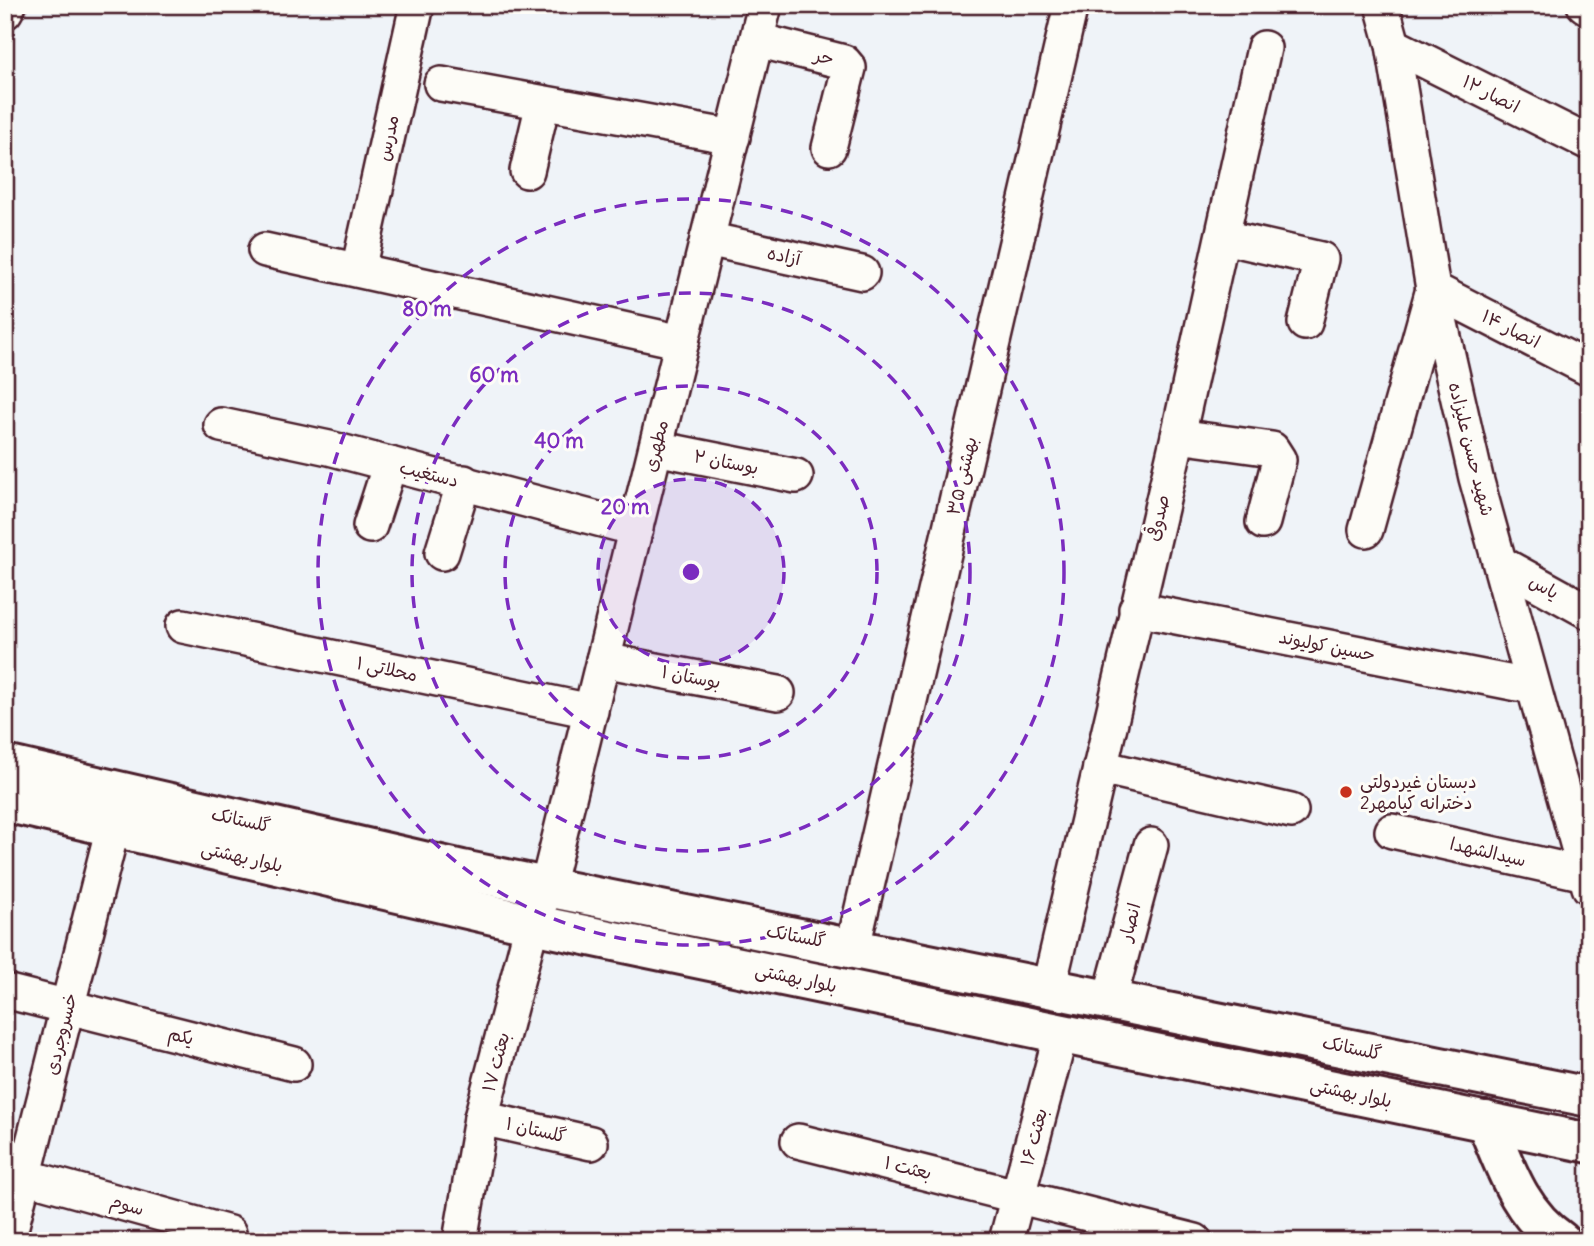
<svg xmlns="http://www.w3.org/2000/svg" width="1594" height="1246" font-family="Delius,'Playpen Sans Arabic',sans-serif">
<rect width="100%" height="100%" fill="#eff3f8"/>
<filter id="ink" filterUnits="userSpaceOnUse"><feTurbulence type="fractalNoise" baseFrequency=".0143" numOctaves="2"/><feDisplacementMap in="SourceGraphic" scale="14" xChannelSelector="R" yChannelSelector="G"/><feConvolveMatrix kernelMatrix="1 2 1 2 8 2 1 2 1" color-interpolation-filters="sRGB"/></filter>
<g filter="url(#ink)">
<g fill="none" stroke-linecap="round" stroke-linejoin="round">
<defs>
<g id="street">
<polyline points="1382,5 1393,45 1433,289 1476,478 1589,887"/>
<polyline points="1584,5 1589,8"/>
<polyline points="5,12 9,5"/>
<polyline points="757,40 844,62 849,68 829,148"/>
<polyline points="1393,45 1589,143"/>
<polyline points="441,84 733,137"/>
<polyline points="527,171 543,103"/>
<polyline points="1223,237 1321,259 1305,323"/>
<polyline points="707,239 862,273"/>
<polyline points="265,250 682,342"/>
<polyline points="358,270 417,5"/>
<polyline points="221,425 329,448 636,529"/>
<polyline points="1178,436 1272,449 1279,460 1263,522"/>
<polyline points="656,448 796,476"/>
<polyline points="370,526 390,464"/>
<polyline points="1366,530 1433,289 1589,369"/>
<polyline points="442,553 464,482"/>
<polyline points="1500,563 1589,612"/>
<polyline points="1136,609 1518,684"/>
<polyline points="183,626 591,711"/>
<polyline points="603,660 778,693"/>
<polyline points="1100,767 1291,811"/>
<polyline points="1392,831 1585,874"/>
<polyline points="853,947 1071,5"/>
<polyline points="1049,986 1178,436 1264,48"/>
<polyline points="5,991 294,1064"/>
<polyline points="1110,998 1151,845"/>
<polyline points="481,1118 591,1143"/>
<polyline points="798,1141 1195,1241"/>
<polyline points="24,1176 229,1233"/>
<polyline points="8,1241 113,827"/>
<polyline points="460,1241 481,1118 532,924 547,887 765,5"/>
<polyline points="1006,1241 1061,1033"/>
</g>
<g id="secondary">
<polyline points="5,765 462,870 1589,1097"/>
<polyline points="5,802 532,924 1589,1143"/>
<path d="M1486,1121C1505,1166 1519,1213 1561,1241"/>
</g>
</defs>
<!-- street casing -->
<use href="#street" stroke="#4a1f2b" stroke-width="38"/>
<!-- secondary casing -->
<use href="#secondary" stroke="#4a1f2b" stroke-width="44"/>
<!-- street -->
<use href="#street" stroke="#fdfcf7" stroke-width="33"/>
<!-- secondary -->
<use href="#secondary" stroke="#fdfcf7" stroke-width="38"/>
</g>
</g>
<!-- distance rings -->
<circle cx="691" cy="572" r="93" fill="#7b2cbf" fill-opacity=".12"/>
<g fill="none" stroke="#7b2cbf" stroke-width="3.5" stroke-dasharray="12 9">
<circle cx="691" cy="572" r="93"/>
<circle cx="691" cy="572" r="186"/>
<circle cx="691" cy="572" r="279"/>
<circle cx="691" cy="572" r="373"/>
</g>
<!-- markers -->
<circle fill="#c8321e" stroke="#fdfcf7" stroke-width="2.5" cx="1346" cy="792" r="7"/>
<g text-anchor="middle" stroke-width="6" stroke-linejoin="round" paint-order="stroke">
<!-- street labels -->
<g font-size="18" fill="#4a1f2b" stroke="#fdfcf7">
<text transform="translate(824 57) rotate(14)" y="6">حر</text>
<text transform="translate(1491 94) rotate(27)" y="6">انصار ۱۲</text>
<text transform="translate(388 138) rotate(-78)" y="6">مدرس</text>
<text transform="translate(784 256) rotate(12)" y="6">آزاده</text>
<text transform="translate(1511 329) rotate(27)" y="6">انصار ۱۴</text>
<text transform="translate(656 446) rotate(-76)" y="6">مطهری</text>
<text transform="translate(1471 449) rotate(76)" y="6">شهید حسن علیزاده</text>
<text transform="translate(726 462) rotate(11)" y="6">بوستان ۲</text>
<text transform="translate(429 474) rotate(14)" y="6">دستغیب</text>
<text transform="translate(962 476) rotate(-77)" y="6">بهشتی ۳۵</text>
<text transform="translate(1158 518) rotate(-76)" y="6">صدوقی</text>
<text transform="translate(1544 587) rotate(29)" y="6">یاس</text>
<text transform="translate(1327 646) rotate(11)" y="6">حسین کولیوند</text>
<text transform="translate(387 669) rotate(12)" y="6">محلاتی ۱</text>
<text transform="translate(691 677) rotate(11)" y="6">بوستان ۱</text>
<text transform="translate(241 820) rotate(13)" y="6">گلستانک</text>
<text transform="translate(1488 852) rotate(13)" y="6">سیدالشهدا</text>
<text transform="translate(242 857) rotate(13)" y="6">بلوار بهشتی</text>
<text transform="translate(1130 922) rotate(-75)" y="6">انصار</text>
<text transform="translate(796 936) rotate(11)" y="6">گلستانک</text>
<text transform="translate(796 978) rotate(12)" y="6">بلوار بهشتی</text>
<text transform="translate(61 1034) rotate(-76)" y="6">خسروجردی</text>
<text transform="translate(181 1036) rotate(14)" y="6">یکم</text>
<text transform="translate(1352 1048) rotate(12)" y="6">گلستانک</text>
<text transform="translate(496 1062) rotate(-75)" y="6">بعثت ۱۷</text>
<text transform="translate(1351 1093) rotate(12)" y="6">بلوار بهشتی</text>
<text transform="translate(536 1130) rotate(13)" y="6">گلستان ۱</text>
<text transform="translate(1034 1137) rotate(-75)" y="6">بعثت ۱۶</text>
<text transform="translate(908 1168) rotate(14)" y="6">بعثت ١</text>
<text transform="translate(127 1205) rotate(16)" y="6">سوم</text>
</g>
<!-- poi labels -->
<g font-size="18" fill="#4a1f2b" stroke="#fdfcf7" text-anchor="start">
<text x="1360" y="788">دبستان غیردولتی<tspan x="1360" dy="21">دخترانه کیامهر2</tspan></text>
</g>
</g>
<circle cx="691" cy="572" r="10" fill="#7b2cbf" stroke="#fdfcf7" stroke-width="3.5"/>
<g font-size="21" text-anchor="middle" font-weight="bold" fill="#7b2cbf" stroke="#fdfcf7" stroke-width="6" stroke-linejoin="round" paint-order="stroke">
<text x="427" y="316">80 m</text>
<text x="494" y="382">60 m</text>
<text x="559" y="448">40 m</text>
<text x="625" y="514">20 m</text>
</g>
<!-- margin -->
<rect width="1594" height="1246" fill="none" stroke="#fdfcf7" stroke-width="28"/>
<rect x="14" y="14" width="1566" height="1218" fill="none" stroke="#4a1f2b" stroke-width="2.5" filter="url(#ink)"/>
</svg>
